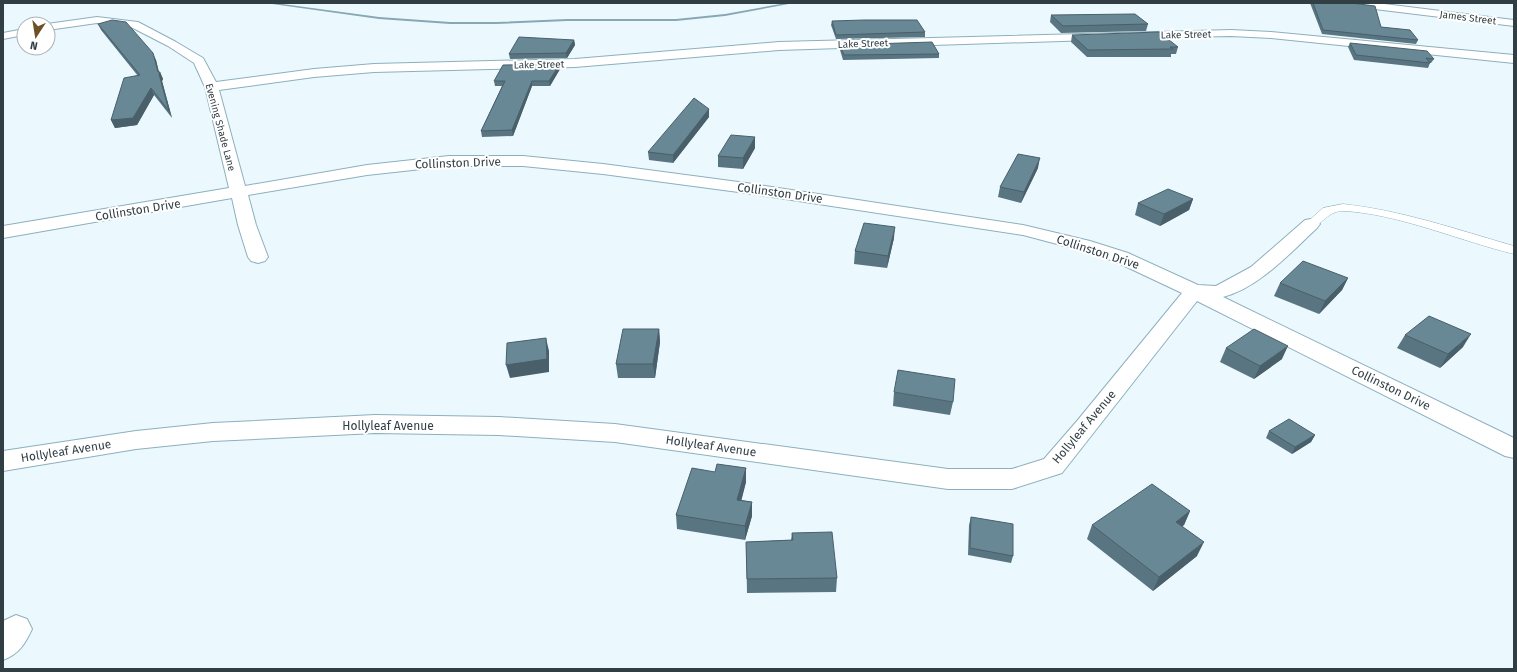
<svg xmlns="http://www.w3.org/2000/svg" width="1517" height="672" font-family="'Fira Sans',sans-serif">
<rect width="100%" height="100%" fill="#ebf9ff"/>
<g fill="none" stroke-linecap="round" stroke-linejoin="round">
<!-- stream -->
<polygon fill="#87a7b5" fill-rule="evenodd" points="265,3 275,3 379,17 450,22 496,22 567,19 676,19 725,14 786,3 794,3 725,16 676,21 567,21 496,24 450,24 379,19"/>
<defs>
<path id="lane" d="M1343,204C1401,210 1458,230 1514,246V254C1460,241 1399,214 1344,211C1326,210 1320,230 1307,227L1305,224L1323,208Z"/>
<g id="street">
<polygon points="1345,3 1376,3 1514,20 1514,26 1350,6"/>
<path d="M97,17L138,22L176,42L203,58L216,82L314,69L374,64L575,59L779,42L1231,30L1271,32L1514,55V63L1271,38L1231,36L1185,37L779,50L575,67L374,72L314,77L219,90L245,186L367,165L449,156H523L603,164L746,183L1023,225L1090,241L1128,253L1198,285L1216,286L1251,267L1305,220L1311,219L1317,220L1320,224L1317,228C1291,252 1259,288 1223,297L1514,438V458L1505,456L1197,301L1062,473L1012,489H948L615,442L499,435L375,433L213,441L136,449L3,471V451L136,431L213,423L375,415L499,417L615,424L948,469H1012L1044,459L1077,421L1182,293L1114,261L1076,249L1023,235L746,193L603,174L523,166H449L367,175L248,195L256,225L268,257L265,261L258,263L251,261L248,257L238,225L232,198L3,238V226L229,188L205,87L194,63L168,46L131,27L97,23L48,30V24H47Z"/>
<polygon points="24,29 24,35 3,39 3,33"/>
<path d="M16,615L27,619L32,629C25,644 19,654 3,660V621Z"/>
</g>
</defs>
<!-- lane casing -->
<use href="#lane" stroke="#8dafbd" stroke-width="1"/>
<!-- street casing -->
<use href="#street" stroke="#8dafbd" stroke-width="2"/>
<!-- lane -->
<use href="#lane" fill="#fff" fill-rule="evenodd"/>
<!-- street -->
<use href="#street" fill="#fff" fill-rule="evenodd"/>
</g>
<!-- wall -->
<g fill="#597581">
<polygon points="1310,3 1351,3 1381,27 1418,40 1416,44 1322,34"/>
<polygon points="1051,15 1148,24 1146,31 1061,33 1050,22"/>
<polygon points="832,21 925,32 925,37 836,39 831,25"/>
<polygon points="98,24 156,60 159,72 160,72 163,79 162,81 172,118 154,95 137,125 115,128 111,120 138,76 101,30"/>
<polygon points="1072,35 1178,47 1176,54 1171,54 1171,57 1087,57 1071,42"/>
<polygon points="574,40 575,45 567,58 510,59 509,54"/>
<polygon points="1350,43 1434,59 1431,63 1430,63 1428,68 1354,60 1348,47"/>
<polygon points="840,45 939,54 939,58 843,60 840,50"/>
<polygon points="560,69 550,86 532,86 513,136 482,137 481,131 502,86 495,86 494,81"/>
<polygon points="709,109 709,117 673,163 649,160 648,152"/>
<polygon points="755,148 743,169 718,167 718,156"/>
<polygon points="1038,168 1021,203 998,197 1000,187"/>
<polygon points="1193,199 1189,210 1160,226 1135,215 1138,203"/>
<polygon points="894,238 887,268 854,264 855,251"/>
<polygon points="1348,278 1342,290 1319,314 1274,296 1280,283"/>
<polygon points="659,329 660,342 655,378 618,378 616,364"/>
<polygon points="1405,335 1463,347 1440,368 1397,348"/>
<polygon points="1226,348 1282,359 1254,379 1220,362"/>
<polygon points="894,392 953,402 950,415 893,406"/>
<polygon points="1269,431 1315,435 1311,442 1292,454 1266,438"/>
<polygon points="746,468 746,482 741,500 752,502 752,516 745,540 677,529 676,515"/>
<polygon points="1190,511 1184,525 1182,526 1197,556 1153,591 1087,539 1092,525"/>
<polygon points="971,517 1013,556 1011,563 968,555 969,525"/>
<polygon points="792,533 837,578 836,592 747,593 746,542 791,540"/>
</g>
<!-- shaded-wall -->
<g fill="#495f69">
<polygon points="574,40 575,45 567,58 566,53"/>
<polygon points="153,53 156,60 159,73 160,72 163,79 162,81 172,118 169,111"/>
<polygon points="560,64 560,69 550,86 549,81"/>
<polygon points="532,81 532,86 513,136 512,130"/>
<polygon points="151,88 154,95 137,125 115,128 111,120"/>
<polygon points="709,109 709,117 673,163 673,155"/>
<polygon points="755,137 755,148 743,169 743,158"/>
<polygon points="1040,158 1038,168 1021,203 1024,192"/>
<polygon points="1193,199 1189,210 1160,226 1164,214"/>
<polygon points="895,227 894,238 887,268 888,256"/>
<polygon points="1348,278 1342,290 1319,314 1325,301"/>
<polygon points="659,329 660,342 655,378 653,364"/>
<polygon points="1471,334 1463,347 1440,368 1448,354"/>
<polygon points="546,338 549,351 549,372 510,378 506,365"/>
<polygon points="1288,346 1282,359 1254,379 1260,366"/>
<polygon points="1315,435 1311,442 1292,454 1295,447"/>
<polygon points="746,468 746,482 738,514 737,500"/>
<polygon points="752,502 752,516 745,540 745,526"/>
<polygon points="1190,511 1184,525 1170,536 1176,522"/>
<polygon points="1204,542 1197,556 1153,591 1159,577"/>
</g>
<!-- building -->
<g fill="#688896" stroke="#495f69">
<polygon points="1313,3 1351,3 1375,6 1381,27 1410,30 1418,40 1323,30"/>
<polygon points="1135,14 1148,24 1063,26 1051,15"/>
<polygon points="112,20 126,22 153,53 158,72 160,72 159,74 169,111 151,88 133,118 111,120 124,78 140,75 98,24"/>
<polygon points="864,20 917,20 925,32 836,35 832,21"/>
<polygon points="1159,32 1178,47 1170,47 1173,49 1088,50 1072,35"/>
<polygon points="519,37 574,40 566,53 509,54"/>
<polygon points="932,42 939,54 844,55 840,45"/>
<polygon points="1350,43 1427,51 1434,59 1426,58 1430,63 1356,55"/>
<polygon points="560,64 549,81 532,81 512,130 481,131 505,81 494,81 503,65"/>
<polygon points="694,98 709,109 673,155 648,152"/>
<polygon points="731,135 755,137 743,158 718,156"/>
<polygon points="1018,154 1040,158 1024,192 1000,187"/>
<polygon points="1168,189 1193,199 1164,214 1138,203"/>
<polygon points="864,223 895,227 888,256 855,251"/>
<polygon points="1303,261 1348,278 1325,301 1280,283"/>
<polygon points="1429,316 1471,334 1448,354 1405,335"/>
<polygon points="623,329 659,329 653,364 616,364"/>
<polygon points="1254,329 1288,346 1260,366 1226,348"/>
<polygon points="546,338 547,359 506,365 507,343"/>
<polygon points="898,370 955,379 953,402 894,392"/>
<polygon points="1289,419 1315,435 1295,447 1269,431"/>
<polygon points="717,464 746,468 737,500 752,502 745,526 676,515 692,468 715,472"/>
<polygon points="1152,484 1190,511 1176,522 1204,542 1159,577 1092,525"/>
<polygon points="971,517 1013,524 1013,556 970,548"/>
<polygon points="832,532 837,578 747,579 746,542 793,540 792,533"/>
</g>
<g text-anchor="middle" stroke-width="4" stroke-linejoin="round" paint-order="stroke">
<!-- far-street labels -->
<g font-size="10" fill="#313f45" stroke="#fff">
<text transform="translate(1468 17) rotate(7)" y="4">James Street</text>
<text transform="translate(1186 34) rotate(-1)" y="4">Lake Street</text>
<text transform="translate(863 43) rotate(-2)" y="4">Lake Street</text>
<text transform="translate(539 64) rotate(-1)" y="4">Lake Street</text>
<text transform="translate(221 127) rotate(75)" y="4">Evening Shade Lane</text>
</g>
<!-- street labels -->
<g font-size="12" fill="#313f45" stroke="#fff">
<text transform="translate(458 163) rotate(-2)" y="4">Collinston Drive</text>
<text transform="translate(780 193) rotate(8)" y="4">Collinston Drive</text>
<text transform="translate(138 210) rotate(-9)" y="4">Collinston Drive</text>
<text transform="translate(1098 252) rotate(18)" y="4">Collinston Drive</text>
<text transform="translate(1391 388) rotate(26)" y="4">Collinston Drive</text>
<text x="388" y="430">Hollyleaf Avenue</text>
<text transform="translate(1084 427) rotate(-50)" y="4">Hollyleaf Avenue</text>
<text transform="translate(711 446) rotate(8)" y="4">Hollyleaf Avenue</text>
<text transform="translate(66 451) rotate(-9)" y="4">Hollyleaf Avenue</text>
</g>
</g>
<!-- border -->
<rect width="1517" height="672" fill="none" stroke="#313f45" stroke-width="8"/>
<!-- north arrow -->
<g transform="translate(36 36) rotate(192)"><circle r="19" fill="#ffffff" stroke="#adb2b5"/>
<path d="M0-3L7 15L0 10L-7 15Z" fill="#6d5024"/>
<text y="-6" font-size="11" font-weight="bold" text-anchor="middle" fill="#313f45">N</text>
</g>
</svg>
